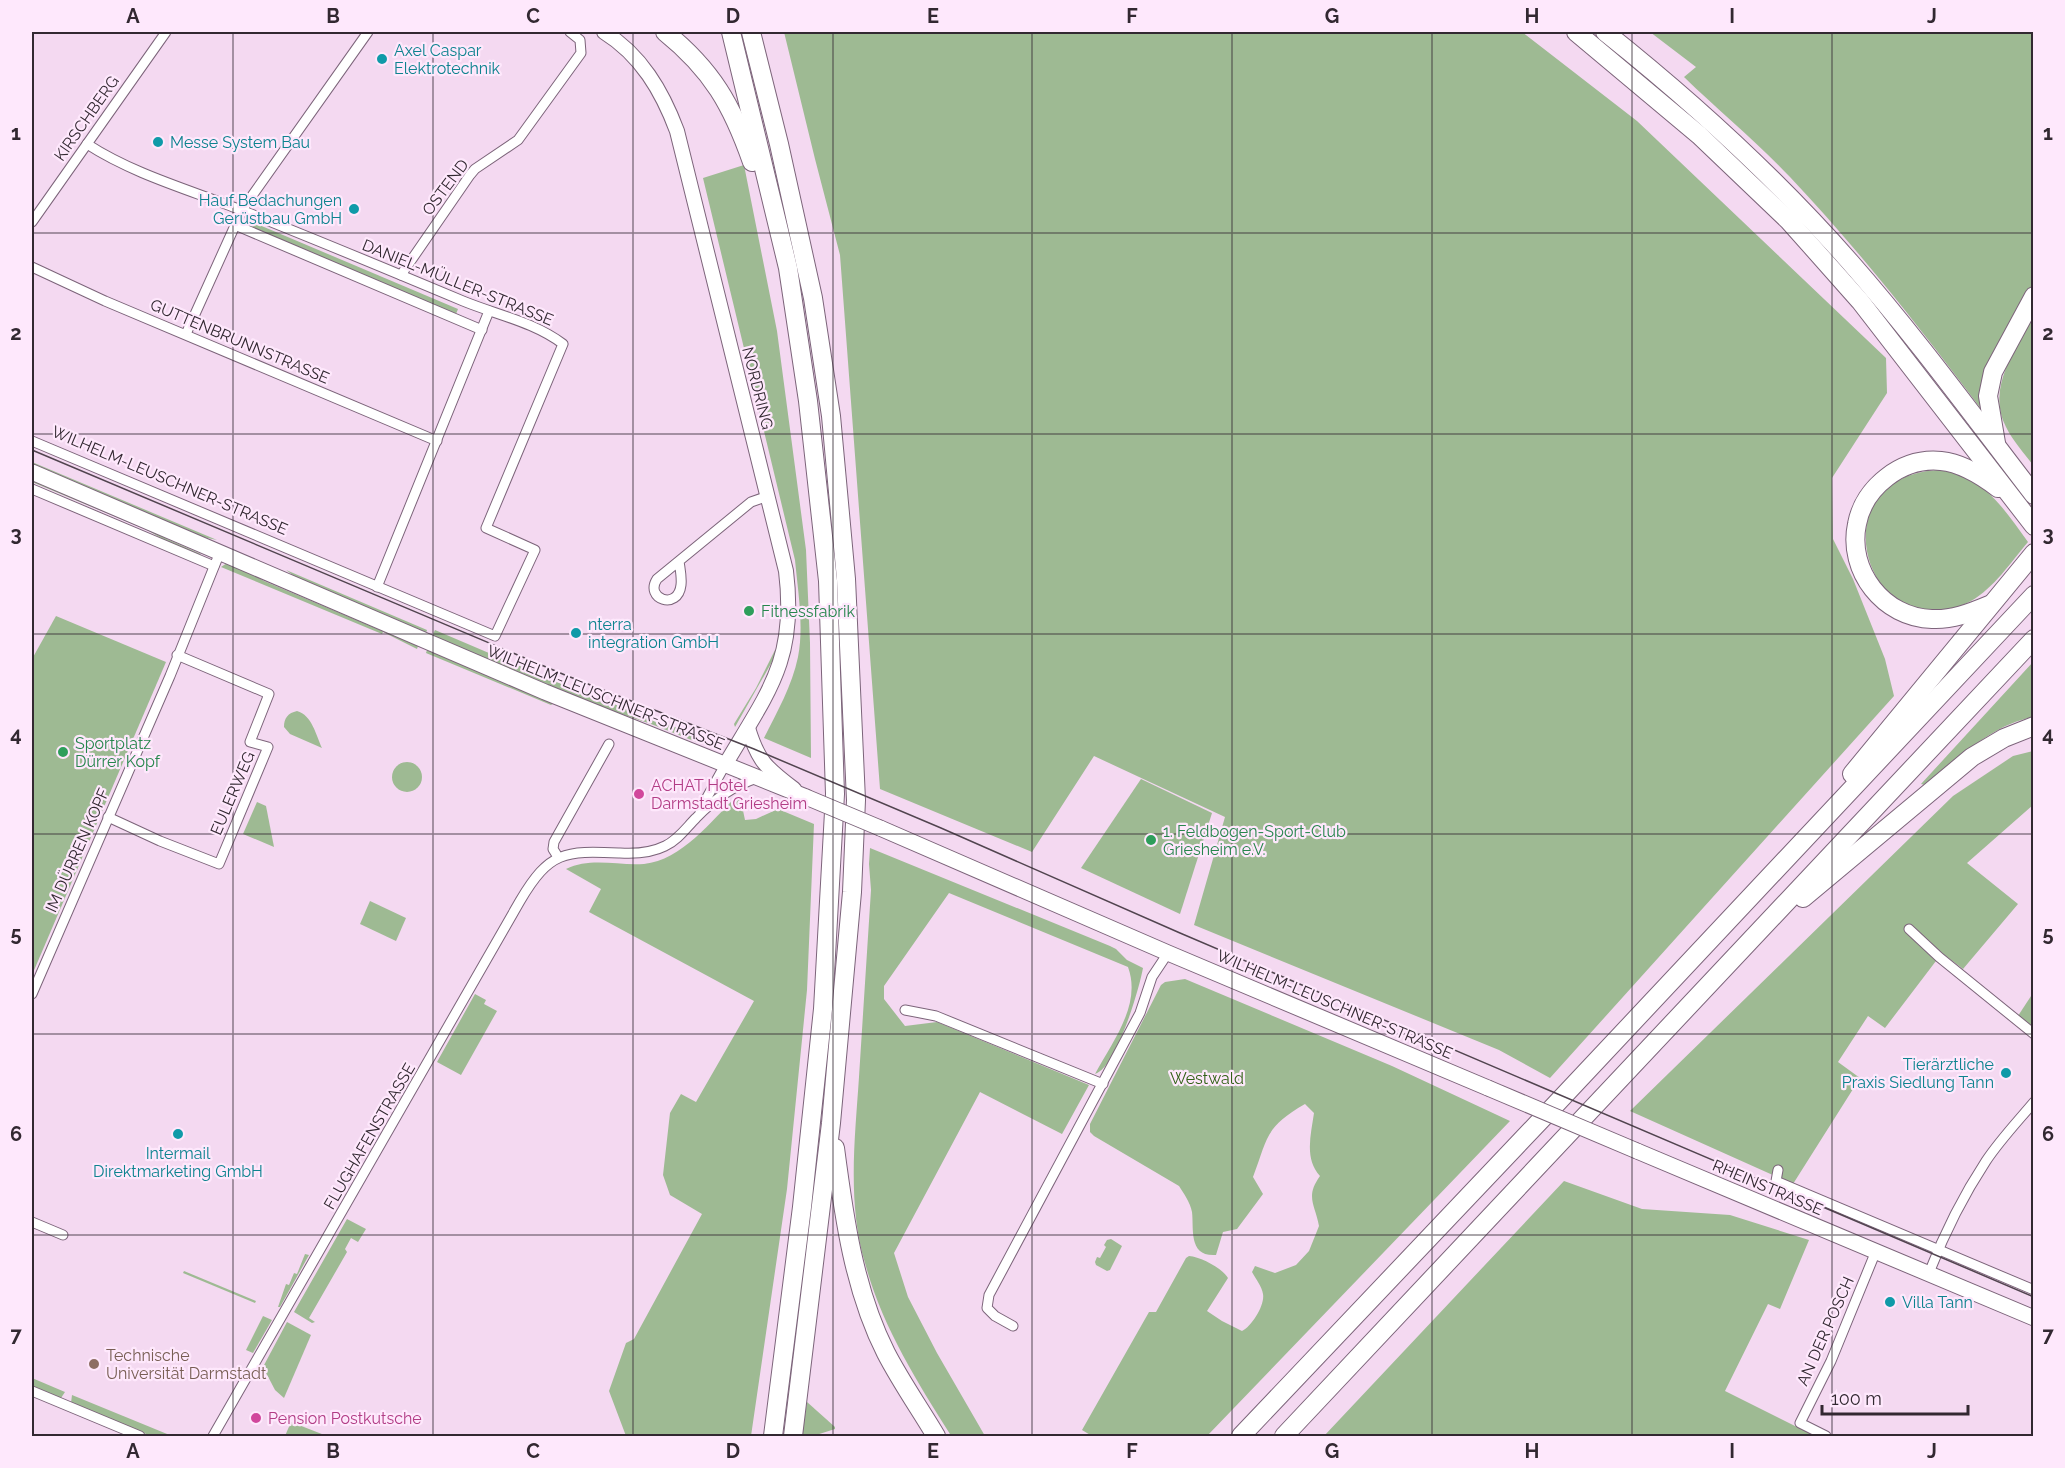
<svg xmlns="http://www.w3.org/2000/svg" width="2065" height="1468" font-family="Raleway,sans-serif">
<rect width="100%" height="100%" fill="#f4d9f1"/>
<!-- green -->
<g fill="#9eba93">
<polygon points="784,32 1522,32 1637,121 1886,358 1887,393 1832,478 1833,539 1853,579 1885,659 1894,696 1550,1078 1499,1050 1194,925 1225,817 1094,756 1032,852 880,789 840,255 815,159"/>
<path d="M1650,32H2033V287L2028,295L1982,392L1981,409C1921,329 1859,250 1790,177C1757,142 1719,111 1684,77L1696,67Z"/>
<path d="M744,165L777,331L806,550L810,643L811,758L764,738C777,712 792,686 798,657C804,626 798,592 795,560L703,178Z"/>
<polygon points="251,224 257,224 458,309 456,314 250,227"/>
<path d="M2033,315V465C2024,453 2013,441 2006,427C1986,388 2016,349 2033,315Z"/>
<polygon points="32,462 217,540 198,536 32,467"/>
<path d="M1939,470C1985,477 2003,508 2028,542C2011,562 1994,588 1971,601C1868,657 1812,476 1939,470Z"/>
<polygon points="32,478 139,523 167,539 201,554 200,555 166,541 147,530 32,482"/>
<polygon points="227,563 246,570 264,581 418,646 417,649 383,632 382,634 221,567"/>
<polygon points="286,570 427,630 426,633 298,579"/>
<polygon points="56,616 166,662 32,975 32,659"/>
<polygon points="435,630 576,690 702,737 699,743 651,724 609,710 432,636"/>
<polygon points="427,650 554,703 551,705 426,653"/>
<polygon points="775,650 777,651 773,660 735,727 734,724 756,688"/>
<path d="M2033,662V717C1991,725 1958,759 1925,785L1921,784Z"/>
<path d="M297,711C312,715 316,735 322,748L290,734L284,727C284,718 288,713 297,711Z"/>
<polygon points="2033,751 2033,805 1967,863 2018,904 1963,969 1910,929 1939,957 1885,1028 1868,1016 1838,1062 1860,1078 1793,1184 1630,1111 1953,796 2013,756"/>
<circle cx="407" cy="777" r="15"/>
<polygon points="1141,779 1212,813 1180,914 1081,868"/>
<path d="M737,796L741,801L745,820L756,819L778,809L814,824L807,990L787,1189L751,1436H626L609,1391L626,1343L634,1339L702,1214L670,1195L663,1175L670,1113L681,1094L696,1102L754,1001L589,912L601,889L566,869C591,857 618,866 644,864C682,860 711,821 737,796Z"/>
<polygon points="257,802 266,806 274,847 243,834"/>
<path d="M870,848L1110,946L1116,949L1127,960L1143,968C1139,990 1116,1068 1095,1074C1112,1042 1142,1005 1128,967L949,893L884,986V999L905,1026L937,1022L1089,1085L1062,1134L980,1092L894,1253L908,1297L937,1353L985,1436H953L950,1434C916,1380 882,1326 865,1263C847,1203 855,1138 859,1077C863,1014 867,952 871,890L869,864Z"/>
<polygon points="370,901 406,918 396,941 360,924"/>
<path d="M1185,979L1392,1066L1510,1121L1207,1436H1092L1082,1430L1149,1312H1156L1186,1258L1189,1256C1201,1257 1222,1268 1228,1278L1207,1311L1222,1321L1242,1331C1252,1326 1265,1305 1263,1294C1262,1287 1256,1279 1252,1272L1255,1266L1275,1273L1296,1265L1309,1251L1319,1226C1315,1204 1305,1197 1320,1176C1304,1159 1311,1134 1314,1113L1305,1104C1265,1127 1268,1137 1253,1177L1263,1194L1237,1229L1223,1232L1216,1255C1188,1257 1194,1229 1192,1212C1190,1202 1184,1194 1179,1186L1094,1136L1090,1132V1124L1161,985L1165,982Z"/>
<polygon points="2033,993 2033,1034 2016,1019"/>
<polygon points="475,994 486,1000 484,1004 497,1011 461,1075 437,1062"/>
<polygon points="1564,1181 1642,1209 1730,1215 1809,1240 1780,1309 1768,1304 1725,1391 1815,1436 1324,1436"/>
<polygon points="347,1219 366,1229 358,1242 351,1238 345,1249 347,1252 309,1318 315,1322 312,1323 294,1312"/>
<polygon points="1111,1239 1122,1246 1110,1270 1107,1271 1096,1265 1095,1262 1097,1257 1100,1258 1106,1247 1104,1245 1107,1240"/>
<polygon points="305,1254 309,1255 280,1307 278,1307 286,1284 289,1285 294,1273 297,1274"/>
<polygon points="184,1271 256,1301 255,1303 183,1273"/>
<polygon points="263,1316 272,1320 253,1353 246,1350"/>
<polygon points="287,1322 311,1335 284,1398 275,1390 263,1367"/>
<polygon points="32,1378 65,1392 61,1398 32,1386"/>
<polygon points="72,1395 172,1436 151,1436 71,1403"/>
<polygon points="807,1402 835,1427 835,1429 813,1436 802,1436"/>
<polygon points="291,1422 327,1436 285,1436"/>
</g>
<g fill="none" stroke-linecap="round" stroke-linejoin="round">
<defs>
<g id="minor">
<polyline points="32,222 166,32"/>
<polyline points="235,225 482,330"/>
<polyline points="32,267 105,301 437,441"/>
<polyline points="401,275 470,175 475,169 518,140 581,53 580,40 570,32"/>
<polyline points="186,334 242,210 368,32"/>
<path d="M32,441L495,636L535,550L486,528L563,344C534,322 497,315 463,301C389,270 315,239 241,210C190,190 133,174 87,144"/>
<polyline points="32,489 214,566"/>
<path d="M679,561C680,569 682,577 681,585C678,611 644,599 657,579L751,502L768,496"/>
<polyline points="377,587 489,311"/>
<polyline points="700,810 725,765"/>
<polyline points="108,817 160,841 219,864 268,747 250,742 269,694 177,655"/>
<polyline points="558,857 553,849 554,842 609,744"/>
<polyline points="1909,929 1939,957 2034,1034"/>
<polyline points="32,994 170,676 220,552"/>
<polyline points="905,1010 936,1016 1103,1084"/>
<polyline points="1778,1170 1776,1181 2034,1290"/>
<polyline points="32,1222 63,1235"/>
<path d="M1929,1273C1944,1234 1963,1196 1986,1161C2000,1140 2018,1121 2034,1102"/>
<polyline points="1013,1326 995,1316 987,1308 989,1295 1140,1013 1152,977 1168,953"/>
<polyline points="32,1391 140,1436"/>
<path d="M213,1436L520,901C550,850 565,851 620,853C636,854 651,853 665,846C678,840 686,828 696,818C713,800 733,786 757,778"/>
<polyline points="1826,1436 1800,1423 1831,1361 1876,1251"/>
</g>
<g id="secondary">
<path d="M604,32C641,55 662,91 677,131L786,571C797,660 768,692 725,765"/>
<path d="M748,728C758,761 766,768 794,789"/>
</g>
<g id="primary">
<polyline points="32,472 545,692 806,797"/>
<polyline points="880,828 1168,953 1488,1088"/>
<polyline points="1637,1151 2034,1318"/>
</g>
<g id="motorway">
<path d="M665,32C712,70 732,105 752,162"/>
<polyline points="731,32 788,268 808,401 828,581 835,794 823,1009 802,1207 773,1436"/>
<polyline points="751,32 779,144 813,298 831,416 846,579 856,800 852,892 831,1123 793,1436"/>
<polyline points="1576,32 1699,135 1789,221 1860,301 2034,526"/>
<path d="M1605,32C1693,102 1776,178 1850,262C1915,336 1974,417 2034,495"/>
<polyline points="1996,443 1988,396 1993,372 2034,296"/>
<path d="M1989,605C1970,613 1952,620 1932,619C1884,618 1847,571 1857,524C1864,487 1902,457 1941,461C1962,463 1981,475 1998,488"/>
<polyline points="1852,774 2034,553"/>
<polyline points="1803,898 1972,757 2004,738 2034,726"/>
<path d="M835,1148C844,1217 854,1290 886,1353C901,1382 920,1409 936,1436"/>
<polyline points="1241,1436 1556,1104 2034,595"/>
<polyline points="1284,1436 2034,639"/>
</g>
</defs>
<!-- minor casing -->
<use href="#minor" stroke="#7c647a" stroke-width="11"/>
<!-- secondary casing -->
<use href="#secondary" stroke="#7c647a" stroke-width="16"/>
<!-- primary casing -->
<use href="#primary" stroke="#7c647a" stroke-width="17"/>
<!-- motorway casing -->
<use href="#motorway" stroke="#7c647a" stroke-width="20"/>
<!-- minor -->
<use href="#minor" stroke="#fff" stroke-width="9"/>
<!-- secondary -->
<use href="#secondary" stroke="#fff" stroke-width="14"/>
<!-- primary -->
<use href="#primary" stroke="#fff" stroke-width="15"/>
<!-- motorway -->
<use href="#motorway" stroke="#fff" stroke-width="18"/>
<!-- tram -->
<polyline stroke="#51444f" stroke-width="1.5" points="32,450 565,675 754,749 941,828 1180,933 2034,1297"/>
<defs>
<g id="primary-bridge">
<polyline points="806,797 880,828"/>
<polyline points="1488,1088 1637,1151"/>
</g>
</defs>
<!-- primary-bridge casing -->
<use href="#primary-bridge" stroke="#7c647a" stroke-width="17" stroke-linecap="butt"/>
<!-- primary-bridge -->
<use href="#primary-bridge" stroke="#fff" stroke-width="15"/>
</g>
<!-- grid -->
<path fill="none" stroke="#322831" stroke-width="1.5" stroke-opacity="0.55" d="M233,32V1436M433,32V1436M633,32V1436M833,32V1436M1032,32V1436M1232,32V1436M1432,32V1436M1632,32V1436M1832,32V1436M32,233H2034M32,434H2034M32,634H2034M32,834H2034M32,1034H2034M32,1235H2034"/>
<!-- markers -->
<g fill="#0f9aa8" stroke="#fee8fc" stroke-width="2">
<circle cx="382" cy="59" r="6"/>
<circle cx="158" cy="142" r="6"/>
<circle cx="354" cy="209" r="6"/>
<circle cx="576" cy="633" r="6"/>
<circle cx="2006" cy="1073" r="6"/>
<circle cx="178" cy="1134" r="6"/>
<circle cx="1890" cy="1302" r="6"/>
</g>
<g fill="#2e9e5b" stroke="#fee8fc" stroke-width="2">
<circle cx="749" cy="611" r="6"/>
<circle cx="63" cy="752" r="6"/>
<circle cx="1151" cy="840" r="6"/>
</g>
<g fill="#d1479c" stroke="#fee8fc" stroke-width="2">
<circle cx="639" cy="794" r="6"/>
<circle cx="256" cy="1418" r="6"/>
</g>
<circle fill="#8d6e63" stroke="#fee8fc" stroke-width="2" cx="94" cy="1364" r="6"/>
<g text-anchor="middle" stroke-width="4.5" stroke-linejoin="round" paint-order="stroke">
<!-- culture labels -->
<g font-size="16" fill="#0d838f" stroke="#fee8fc" text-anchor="start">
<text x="394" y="56">Axel Caspar<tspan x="394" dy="18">Elektrotechnik</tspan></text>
<text x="170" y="148">Messe System Bau</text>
<text x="342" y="206" text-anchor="end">Hauf Bedachungen<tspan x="342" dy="18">Gerüstbau GmbH</tspan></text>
<text x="588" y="630">nterra<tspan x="588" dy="18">integration GmbH</tspan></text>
<text x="1994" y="1070" text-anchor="end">Tierärztliche<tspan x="1994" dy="18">Praxis Siedlung Tann</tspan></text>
<text x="178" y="1159" text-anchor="middle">Intermail<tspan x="178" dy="18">Direktmarketing GmbH</tspan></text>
<text x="1902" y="1308">Villa Tann</text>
</g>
<!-- street labels -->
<g font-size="16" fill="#322831" stroke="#fee8fc">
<text transform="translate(86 118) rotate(-55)" y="6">KIRSCHBERG</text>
<text transform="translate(445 187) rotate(-53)" y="6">OSTEND</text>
<text transform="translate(458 282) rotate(22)" y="6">DANIEL-MÜLLER-STRASSE</text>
<text transform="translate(240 341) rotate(23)" y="6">GUTTENBRUNNSTRASSE</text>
<text transform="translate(758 388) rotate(76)" y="6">NORDRING</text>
<text transform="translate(170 480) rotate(23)" y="6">WILHELM-LEUSCHNER-STRASSE</text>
<text transform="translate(606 697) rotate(22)" y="6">WILHELM-LEUSCHNER-STRASSE</text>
<text transform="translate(232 793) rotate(-67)" y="6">EULERWEG</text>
<text transform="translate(77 850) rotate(-66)" y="6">IM DÜRREN KOPF</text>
<text transform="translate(1335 1004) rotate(23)" y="6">WILHELM-LEUSCHNER-STRASSE</text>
<text transform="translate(369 1136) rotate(-60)" y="6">FLUGHAFENSTRASSE</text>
<text transform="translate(1768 1187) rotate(23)" y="6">RHEINSTRASSE</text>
<text transform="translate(1825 1331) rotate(-66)" y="6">AN DER POSCH</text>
</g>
<!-- leisure labels -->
<g font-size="16" fill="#27864d" stroke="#fee8fc" text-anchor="start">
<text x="761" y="617">Fitnessfabrik</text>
<text x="75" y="749">Sportplatz<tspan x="75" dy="18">Dürrer Kopf</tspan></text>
<text x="1163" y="837">1. Feldbogen-Sport-Club<tspan x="1163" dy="18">Griesheim e.V.</tspan></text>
</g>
<!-- hotel labels -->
<g font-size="16" fill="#b23c85" stroke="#fee8fc" text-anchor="start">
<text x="651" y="791">ACHAT Hotel<tspan x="651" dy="18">Darmstadt Griesheim</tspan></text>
<text x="268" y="1424">Pension Postkutsche</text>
</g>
<!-- park labels -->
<g font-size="16" fill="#316116" stroke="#fee8fc">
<text x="1207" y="1084">Westwald</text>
</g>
<!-- education labels -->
<g font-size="16" fill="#785e54" stroke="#fee8fc" text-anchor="start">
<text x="106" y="1361">Technische<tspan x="106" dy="18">Universität Darmstadt</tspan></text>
</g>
</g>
<!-- border -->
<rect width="2065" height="1468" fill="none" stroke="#fee8fc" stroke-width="66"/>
<!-- scale -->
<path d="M1822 1405v9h146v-9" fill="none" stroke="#322831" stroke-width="3"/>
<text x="1831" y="1405" font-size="18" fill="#322831" stroke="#fee8fc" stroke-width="4.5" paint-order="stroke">100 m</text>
<rect x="33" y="33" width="1999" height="1402" fill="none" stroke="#322831" stroke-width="2"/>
<g font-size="20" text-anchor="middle" font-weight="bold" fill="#322831">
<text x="133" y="23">A</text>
<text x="333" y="23">B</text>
<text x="533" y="23">C</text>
<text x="733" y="23">D</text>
<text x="933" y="23">E</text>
<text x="1132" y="23">F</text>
<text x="1332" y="23">G</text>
<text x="1532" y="23">H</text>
<text x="1732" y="23">I</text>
<text x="1932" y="23">J</text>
<text x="16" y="140">1</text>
<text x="2048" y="140">1</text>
<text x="16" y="340">2</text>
<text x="2048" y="340">2</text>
<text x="16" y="541">3</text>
<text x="2048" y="541">3</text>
<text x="16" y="741">4</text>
<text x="2048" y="741">4</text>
<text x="16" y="941">5</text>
<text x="2048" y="941">5</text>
<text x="16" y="1141">6</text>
<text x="2048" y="1141">6</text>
<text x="16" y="1342">7</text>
<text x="2048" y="1342">7</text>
<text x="133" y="1458">A</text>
<text x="333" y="1458">B</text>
<text x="533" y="1458">C</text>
<text x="733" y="1458">D</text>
<text x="933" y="1458">E</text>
<text x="1132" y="1458">F</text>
<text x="1332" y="1458">G</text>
<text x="1532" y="1458">H</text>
<text x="1732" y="1458">I</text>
<text x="1932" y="1458">J</text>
</g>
</svg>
